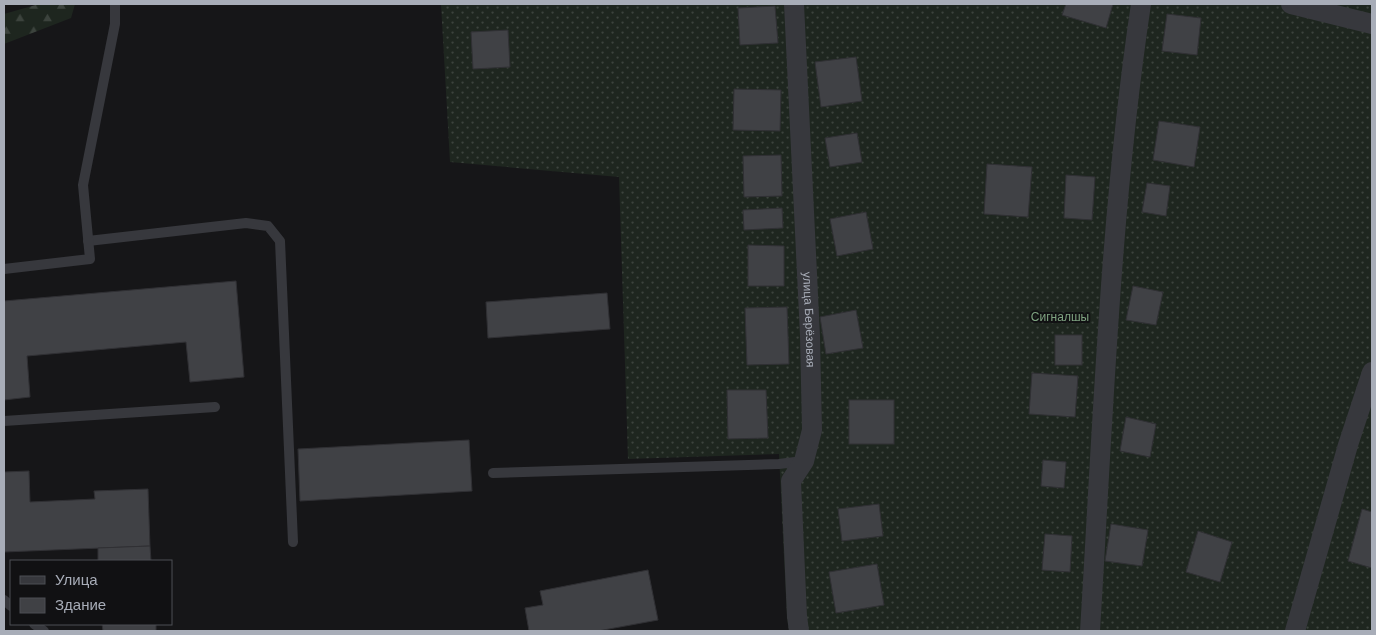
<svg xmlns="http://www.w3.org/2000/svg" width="1376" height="635" font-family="Arial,sans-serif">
<defs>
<pattern id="forest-firs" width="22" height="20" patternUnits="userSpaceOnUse" patternTransform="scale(1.25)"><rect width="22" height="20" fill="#1e261f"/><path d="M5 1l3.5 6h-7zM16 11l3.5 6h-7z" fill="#3c433d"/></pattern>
<pattern id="garden-dots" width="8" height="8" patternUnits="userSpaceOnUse" patternTransform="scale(1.25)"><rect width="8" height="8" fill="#1e261f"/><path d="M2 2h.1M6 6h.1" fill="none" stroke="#3c433d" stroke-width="1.8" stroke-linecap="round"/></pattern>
</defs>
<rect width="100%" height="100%" fill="#161618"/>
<!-- forest -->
<polygon fill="url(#forest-firs)" points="39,4 75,4 71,18 4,44 4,14"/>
<!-- garden -->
<polygon fill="url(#garden-dots)" points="441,4 1372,4 1372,631 789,631 787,618 779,454 628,459 619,177 450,162"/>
<!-- building -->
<g fill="#404145" stroke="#303034">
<polygon points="1066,4 1113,4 1106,28 1062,15"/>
<polygon points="775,6 778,43 740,45 738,8"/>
<polygon points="1167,14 1201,18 1197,55 1162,51"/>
<polygon points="508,30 510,67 473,69 471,32"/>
<polygon points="856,57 862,101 821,107 815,62"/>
<polygon points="734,89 781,90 780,131 733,130"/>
<polygon points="1159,121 1200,127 1194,167 1153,160"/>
<polygon points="857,133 862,162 830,167 825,138"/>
<polygon points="781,155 782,196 744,197 743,156"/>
<polygon points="987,164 1032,167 1028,217 984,214"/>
<polygon points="1066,175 1095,177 1092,220 1064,218"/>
<polygon points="1147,183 1170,186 1166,216 1142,212"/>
<polygon points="782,208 783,228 744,230 743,210"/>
<polygon points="866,212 873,249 837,256 830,219"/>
<polygon points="748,245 784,246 784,286 748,286"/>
<polygon points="236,281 244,377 190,382 186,342 27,356 30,397 4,400 4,301"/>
<polygon points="1133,286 1163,292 1156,325 1126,320"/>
<polygon points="607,293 610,329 488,338 486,302"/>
<polygon points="787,307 789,364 747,365 745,308"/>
<polygon points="856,310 863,348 826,354 820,317"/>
<rect x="1055" y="335" width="27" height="30"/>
<polygon points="1032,373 1078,376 1075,417 1029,414"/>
<polygon points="727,390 766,390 768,438 728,439"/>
<rect x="849" y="400" width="45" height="44"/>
<polygon points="1126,417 1156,424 1150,457 1120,451"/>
<polygon points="469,440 472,491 300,501 298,449"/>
<polygon points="1043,460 1066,462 1064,488 1041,486"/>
<polygon points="29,471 30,502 95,499 94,491 148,489 150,546 4,552 4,472"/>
<polygon points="879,504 883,536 842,541 838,509"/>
<polygon points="1362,509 1372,512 1372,568 1348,561"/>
<polygon points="1111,524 1148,530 1142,566 1105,561"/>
<polygon points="1198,531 1232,542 1220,582 1186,572"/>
<polygon points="1045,534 1072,536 1070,572 1042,570"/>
<polygon points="150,546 151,561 98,561 98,548"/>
<polygon points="877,564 884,605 836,613 829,572"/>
<polygon points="648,570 658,620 598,631 529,631 525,608 543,605 540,591"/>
<polygon points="102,624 156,624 156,631 103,631"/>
</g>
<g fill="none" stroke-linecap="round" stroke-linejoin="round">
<!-- service -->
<g stroke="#37383d" stroke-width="10">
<polyline points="88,241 246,223 268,226 280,241 293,542"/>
<polyline points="4,269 90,259 83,185 115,24 115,4"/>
<polyline points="4,421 215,407"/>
<polyline points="493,473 779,464 803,461"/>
<polyline points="4,600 11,606"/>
<polyline points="34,624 44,631"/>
</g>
<!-- minor -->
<g stroke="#37383d" stroke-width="20">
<path id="s1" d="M794,4L810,336L812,430L804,461L791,481L797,616L799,631"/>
<polyline points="1291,4 1372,24"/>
<path d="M1090,631C1103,422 1110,211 1141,4"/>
<polyline points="1295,631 1348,445 1372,372"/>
</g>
</g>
<g text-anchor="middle" stroke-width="4" stroke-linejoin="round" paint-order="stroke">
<!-- park labels -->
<g font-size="12" fill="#7fa381" stroke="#111113">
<text x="1060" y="321">Сигналшы</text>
</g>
<!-- street labels -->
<g font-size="12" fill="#a8adb8" stroke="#111113">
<text dy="4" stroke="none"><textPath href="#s1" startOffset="316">улица Берёзовая</textPath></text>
</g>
</g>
<!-- border -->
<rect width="1376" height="635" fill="none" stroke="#a8adb8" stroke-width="10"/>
<!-- legend -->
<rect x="10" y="560" width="162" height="65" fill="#111113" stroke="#4d4f55"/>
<rect x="20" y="576" width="25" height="8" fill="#37383d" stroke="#4d4f55"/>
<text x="55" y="585" font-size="15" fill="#a8adb8">Улица</text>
<rect x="20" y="598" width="25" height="15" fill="#404145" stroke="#4d4f55"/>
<text x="55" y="610" font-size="15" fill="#a8adb8">Здание</text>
</svg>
